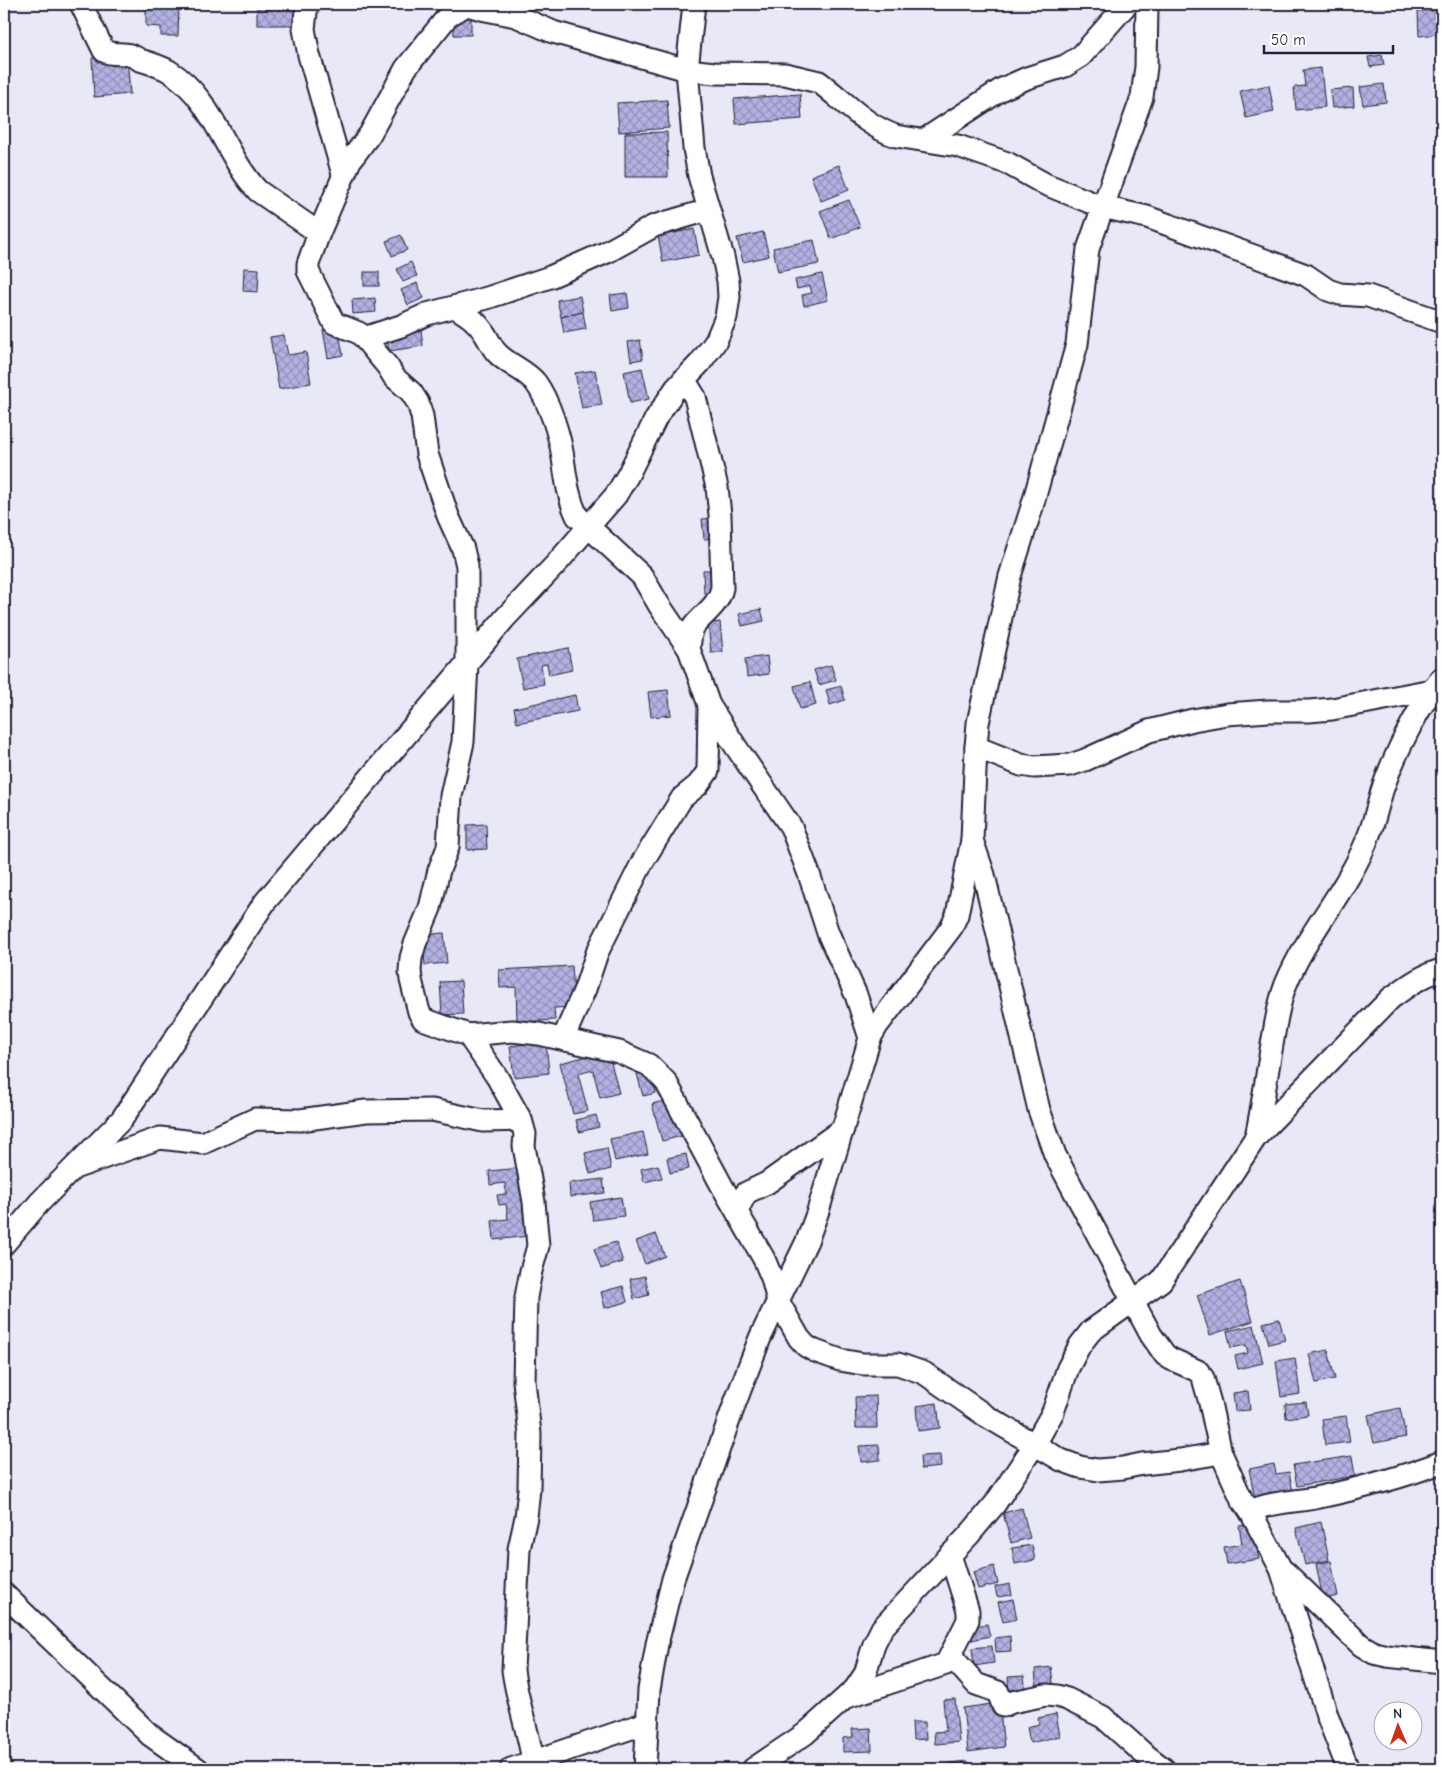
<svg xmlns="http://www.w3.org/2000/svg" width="1446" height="1773" font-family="'Comic Neue',sans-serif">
<defs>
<pattern id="building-cross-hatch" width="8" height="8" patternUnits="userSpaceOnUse" patternTransform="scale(1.25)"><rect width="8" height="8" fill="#b3b1e2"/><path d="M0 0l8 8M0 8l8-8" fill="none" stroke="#9190b8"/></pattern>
</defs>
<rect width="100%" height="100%" fill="#e8e8f6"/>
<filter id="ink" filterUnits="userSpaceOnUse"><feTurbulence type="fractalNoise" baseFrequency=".02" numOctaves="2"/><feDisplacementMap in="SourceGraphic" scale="10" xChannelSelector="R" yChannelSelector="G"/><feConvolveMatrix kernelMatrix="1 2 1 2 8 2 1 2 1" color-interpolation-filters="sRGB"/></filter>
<g filter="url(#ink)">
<!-- building -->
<g fill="url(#building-cross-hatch)" stroke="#22223b">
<polygon points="161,4 179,4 178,36 161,36 161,27 146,26 146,6 161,7"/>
<rect x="257" y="4" width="39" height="21"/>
<polygon points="1438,10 1440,34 1419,36 1418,11"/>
<polygon points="453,17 471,17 471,35 454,35"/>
<polygon points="1382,55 1384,65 1370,67 1368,57"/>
<polygon points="127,56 130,94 94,97 92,58"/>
<polygon points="1321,68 1325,107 1296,110 1294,87 1305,86 1303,70"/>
<polygon points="1384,84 1386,102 1363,105 1360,87"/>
<polygon points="1269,85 1274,112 1246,118 1240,91"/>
<polygon points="1353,88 1354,106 1332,108 1330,90"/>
<polygon points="800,94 802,119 736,124 734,99"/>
<polygon points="667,100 669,128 619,132 617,103"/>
<polygon points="667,132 668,177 625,177 625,133"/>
<polygon points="839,165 849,190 821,201 811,176"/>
<polygon points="849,200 860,227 831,239 820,211"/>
<polygon points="694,229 699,255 663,262 658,236"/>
<polygon points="763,232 769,256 743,262 737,238"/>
<polygon points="401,235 407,250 392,256 386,241"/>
<polygon points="814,240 819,264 778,272 773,248"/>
<polygon points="411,262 417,276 403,282 397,269"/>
<polygon points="244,268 259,269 258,292 243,291"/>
<rect x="364" y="272" width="15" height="14"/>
<polygon points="822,274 828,300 804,306 802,295 812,293 810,286 797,289 795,280"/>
<polygon points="417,283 424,298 408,305 401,290"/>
<polygon points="627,293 629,308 612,311 610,295"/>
<polygon points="580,296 583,312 561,317 557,300"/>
<polygon points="375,298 376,312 353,314 352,300"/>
<polygon points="583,312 586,329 564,333 561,317"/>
<polygon points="420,323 423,346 389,351 387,340 405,337 403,326"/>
<polygon points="338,328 343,355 328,358 323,330"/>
<polygon points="284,335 288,355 306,352 311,383 279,389 270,337"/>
<polygon points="640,340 643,359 631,361 628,342"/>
<polygon points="642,368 649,399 630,403 624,372"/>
<polygon points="595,370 602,405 582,408 575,373"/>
<polygon points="717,518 718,538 704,539 702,519"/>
<polygon points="703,570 718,570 719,592 704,593"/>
<polygon points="761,609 764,621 742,626 739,614"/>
<polygon points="720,622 723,652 711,653 708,623"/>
<polygon points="568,648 572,670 549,675 547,664 541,665 544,684 523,688 517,659"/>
<polygon points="767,656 769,674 747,677 745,659"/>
<polygon points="831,665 836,680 819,685 814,670"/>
<polygon points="810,682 816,705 800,709 794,686"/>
<polygon points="841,686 845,700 830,705 826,690"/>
<polygon points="668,690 671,715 651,717 648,692"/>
<polygon points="575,695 578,711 517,723 514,708"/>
<polygon points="486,824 487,849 467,850 467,825"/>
<polygon points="444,933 447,963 425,965 422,935"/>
<polygon points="572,966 575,1007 554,1008 555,1020 517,1022 516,987 500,988 499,970"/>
<polygon points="461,981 463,1014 442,1015 440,982"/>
<polygon points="546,1042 549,1073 514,1077 510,1046"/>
<polygon points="608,1051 619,1093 600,1098 593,1070 578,1074 588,1111 573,1114 560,1063"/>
<polygon points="651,1071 656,1093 643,1096 637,1074"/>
<polygon points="672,1099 682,1136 662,1141 652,1104"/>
<polygon points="596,1115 599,1127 579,1132 576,1120"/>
<polygon points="643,1132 648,1154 615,1161 610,1139"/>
<polygon points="607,1148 611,1169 590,1174 585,1153"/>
<polygon points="686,1154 689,1169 670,1173 667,1158"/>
<polygon points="658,1165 662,1178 644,1182 641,1169"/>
<polygon points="522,1168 529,1236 494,1240 492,1221 508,1219 506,1204 499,1205 497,1195 506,1194 505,1183 490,1185 489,1171"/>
<polygon points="603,1179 605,1193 570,1197 569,1183"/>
<polygon points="621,1197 624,1216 593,1220 590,1202"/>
<polygon points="656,1234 665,1256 645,1264 636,1241"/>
<polygon points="616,1242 623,1262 601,1269 594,1249"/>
<polygon points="645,1276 649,1295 634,1299 630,1279"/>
<polygon points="1240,1281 1253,1321 1210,1335 1197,1295"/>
<polygon points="623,1286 627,1302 605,1308 601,1292"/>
<polygon points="1279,1319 1285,1340 1269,1344 1263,1323"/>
<polygon points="1254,1325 1263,1363 1238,1369 1235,1356 1248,1353 1246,1345 1231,1348 1227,1331"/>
<polygon points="1328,1350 1335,1379 1316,1383 1309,1354"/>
<polygon points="1295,1358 1300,1394 1281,1397 1276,1361"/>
<polygon points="1248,1391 1250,1410 1235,1411 1233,1393"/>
<polygon points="876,1396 877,1428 856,1428 855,1397"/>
<polygon points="1306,1402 1308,1415 1286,1418 1285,1404"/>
<polygon points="937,1403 940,1428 918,1431 916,1406"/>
<polygon points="1400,1408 1406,1437 1374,1443 1368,1415"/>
<polygon points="1346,1416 1350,1442 1325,1445 1322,1419"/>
<polygon points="879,1445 880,1460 861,1462 859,1446"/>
<polygon points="940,1455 941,1467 921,1469 920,1456"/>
<polygon points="1352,1456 1355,1476 1297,1486 1293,1465"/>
<polygon points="1274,1464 1276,1474 1289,1472 1293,1492 1255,1499 1249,1469"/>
<polygon points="1022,1508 1030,1538 1011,1543 1003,1513"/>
<polygon points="1321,1522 1329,1560 1305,1565 1296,1528"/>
<polygon points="1252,1524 1259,1559 1227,1564 1224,1547 1242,1544 1239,1526"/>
<polygon points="1032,1545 1035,1560 1015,1564 1012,1548"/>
<polygon points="1331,1561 1338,1596 1323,1599 1316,1564"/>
<polygon points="994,1566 998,1584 978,1589 973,1572"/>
<polygon points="1010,1584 1012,1595 997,1597 995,1587"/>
<polygon points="1013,1599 1017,1619 1003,1622 998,1602"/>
<polygon points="987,1624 990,1636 972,1640 970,1627"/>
<polygon points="1010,1636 1011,1651 996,1652 995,1638"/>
<polygon points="992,1646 994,1663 974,1666 972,1648"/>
<polygon points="1051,1667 1054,1690 1037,1692 1035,1669"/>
<polygon points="1024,1676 1026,1697 1009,1698 1008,1677"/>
<polygon points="955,1699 959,1742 935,1744 934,1732 946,1731 943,1700"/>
<polygon points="999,1703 1004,1747 968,1752 963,1708"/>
<polygon points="1056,1714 1060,1736 1030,1743 1027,1727 1039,1724 1038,1718"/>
<polygon points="912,1722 925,1722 926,1739 913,1740"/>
<polygon points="871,1728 872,1751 843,1752 843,1738 853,1737 852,1729"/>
<polygon points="968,1761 969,1769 949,1769 949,1763"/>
</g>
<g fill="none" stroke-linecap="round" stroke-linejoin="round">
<defs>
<g id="street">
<path d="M81,4L104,51C114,56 121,52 130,55C133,56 137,58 140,60C150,63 160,66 169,71C214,99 224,155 258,191L319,233"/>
<polyline points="307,4 304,29 309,55 343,174"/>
<polyline points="468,4 448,16 406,68 370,134 350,161 319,233 308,264 308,271 334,323 359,333 364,338 388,367 394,377 411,392 418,403 422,416 427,454 448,516 463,549 467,566 467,664 463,742 451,796 448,847 439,870 430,908 415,944 411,958 410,971 411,980 419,1012 423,1019 468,1035 512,1031 539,1034 619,1052 649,1065 666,1082 722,1186 764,1259 772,1278 778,1301 799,1338 806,1346 815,1351 840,1360 863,1364 898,1364 924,1373 986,1416 1061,1460 1080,1467 1098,1470 1123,1468 1142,1464 1180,1460 1221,1453"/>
<path d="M471,4L474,7L481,9L516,16L553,32L687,70L715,73L785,74L819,82C844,101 866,126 896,136L958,146L1007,163L1045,184L1102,207L1147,217L1306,275L1328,290L1340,294L1368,296L1442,322"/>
<polyline points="924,140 1002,89 1027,78 1065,66 1081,56 1127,4"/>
<path d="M454,307C467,314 477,321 485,334C489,340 492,348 497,353C508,365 526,370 536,383C549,401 560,436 563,458C566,478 568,497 577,516L642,576L659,605L689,649L709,705L736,747L791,827L809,874L828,933L856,995L870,1038"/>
<polyline points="364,338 401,326 427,314 487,298 550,277 607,252 654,226 708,210"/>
<path d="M684,379L695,397L717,487L720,515L722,588C718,606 705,612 694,626C690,633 690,642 689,649"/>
<polyline points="976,747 1021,765 1034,767 1070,765 1085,760 1149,731 1193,720 1227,714 1268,711 1309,711 1332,709 1432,690"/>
<polyline points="972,840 984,875 1039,1110 1055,1155 1151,1335 1165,1355 1171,1359 1198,1371 1203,1378 1210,1403 1221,1453 1242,1500 1250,1511 1281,1569 1327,1715 1348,1769"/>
<path d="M468,1035L497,1077L521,1120L525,1134L524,1146L534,1202L538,1246L531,1271L526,1297L524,1381L530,1434L529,1489L526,1517L519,1549L513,1670C517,1701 528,1730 533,1761"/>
<polyline points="563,1039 585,989 597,953 643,861 682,798 698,785 708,771 709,705"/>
<path d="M1256,1137C1263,1104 1267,1072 1273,1039C1276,1021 1279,1001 1286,984C1308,930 1351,887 1370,832C1375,818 1378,805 1382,791C1392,760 1420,702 1442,678"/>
<polyline points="77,1167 160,1138 203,1143 255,1119 300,1120 366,1111 432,1110 483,1121 521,1120"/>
<polyline points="737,1211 746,1193 767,1183 843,1129"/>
<polyline points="4,1244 39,1203 122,1119 265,902 505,618 556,564 616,495 628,475 656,418 676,388 700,363 716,341 726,317 729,297 728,281 723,257 699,176 694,148 687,70 694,4"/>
<path d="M1250,1511C1271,1502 1293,1502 1315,1498C1358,1489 1401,1478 1442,1462"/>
<polyline points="1285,1572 1361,1645 1374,1653 1387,1656 1442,1662"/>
<polyline points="4,1594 150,1735 198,1769"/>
<polyline points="951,1656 976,1684 998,1692 1003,1706 1012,1702 1046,1695 1057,1696 1067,1699 1103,1717 1143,1753 1164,1769"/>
<polyline points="847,1697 946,1664 968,1620 968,1611 950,1555"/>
<polyline points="511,1769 646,1723"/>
<polyline points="645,1769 649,1690 657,1644 673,1579 735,1403 760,1338 807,1241 818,1211 870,1038 877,1026 951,928 957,915 972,840 976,747 978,723 1010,576 1032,507 1077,344 1088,249 1142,97 1146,67 1147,4"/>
<path d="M753,1769L805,1734L855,1689L865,1674L874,1644L882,1628L969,1535L995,1504L1035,1444L1053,1412L1068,1368L1080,1345L1091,1331L1161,1281L1256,1137L1391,998C1408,986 1422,975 1442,970"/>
</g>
</defs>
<!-- street casing -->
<use href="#street" stroke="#22223b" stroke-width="25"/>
<!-- street -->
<use href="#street" stroke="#fff" stroke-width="21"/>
</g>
</g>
<!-- margin -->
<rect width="1446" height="1773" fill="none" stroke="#fff" stroke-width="20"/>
<rect x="10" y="10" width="1426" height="1753" fill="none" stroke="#22223b" stroke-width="2" filter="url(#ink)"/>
<!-- north arrow -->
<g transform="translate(1398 1726) rotate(358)"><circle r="24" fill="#ffffff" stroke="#a7a7b1"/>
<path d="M0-4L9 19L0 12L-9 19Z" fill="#c8321e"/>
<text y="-8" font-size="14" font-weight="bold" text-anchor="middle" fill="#22223b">N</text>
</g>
<!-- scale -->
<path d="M1264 45v8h129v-8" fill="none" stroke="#22223b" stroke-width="2.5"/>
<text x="1271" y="45" font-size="15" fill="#22223b" stroke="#ffffff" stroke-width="4" paint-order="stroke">50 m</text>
</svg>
